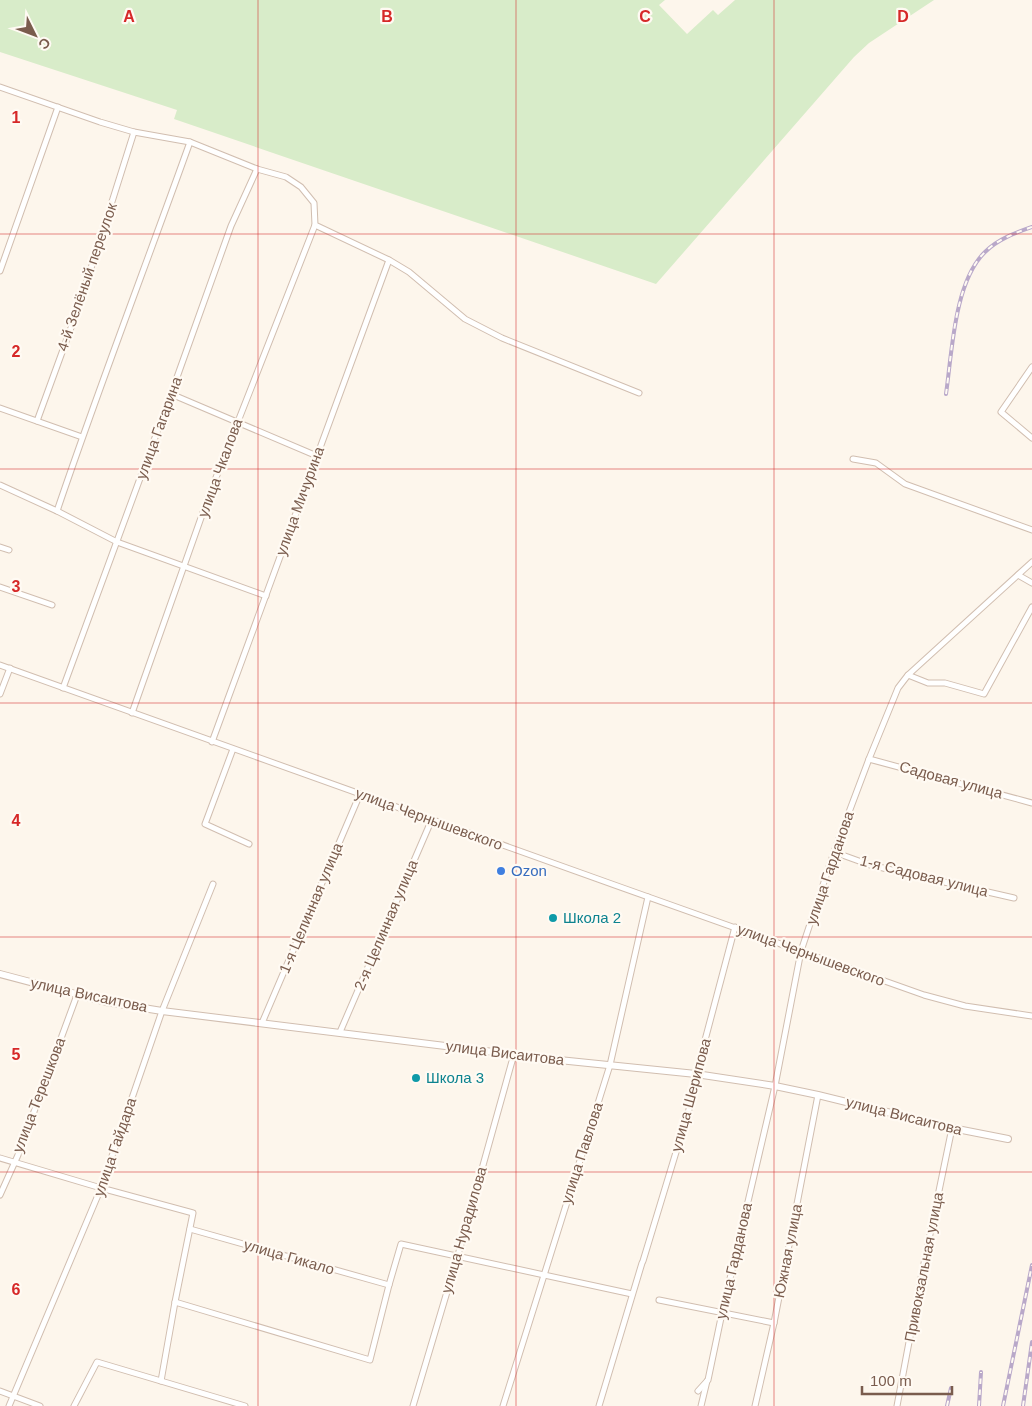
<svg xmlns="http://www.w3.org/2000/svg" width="1032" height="1406" font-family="Helvetica,sans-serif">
<rect width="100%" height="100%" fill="#fdf6ec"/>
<!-- green -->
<polygon fill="#d8ecc9" points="0,0 665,0 659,5 687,34 713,10 718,15 735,0 934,0 869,43 854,57 656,284 174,119 177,110 0,52"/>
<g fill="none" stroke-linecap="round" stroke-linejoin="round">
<defs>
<g id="minor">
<polyline points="0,87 100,122 134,132 190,142 257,169 286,177 301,187 314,203 315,225 389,260 409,272 465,319 502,338 639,393"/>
<polyline points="0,271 58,107"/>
<polyline points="1032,367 1001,412 1032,438"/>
<polyline points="171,394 317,456"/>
<polyline points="0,408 82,437"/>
<polyline points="37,421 80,303 134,132"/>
<polyline points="853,459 876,463 905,484 1032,530"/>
<polyline points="0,485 57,511 117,542 266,596"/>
<path d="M57,511C99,387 146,265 190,142"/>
<polyline points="0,547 9,550"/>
<polyline points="1018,575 1032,583"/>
<polyline points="0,587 52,605"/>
<path d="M0,665C307,777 616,885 924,995L965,1006L1032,1016"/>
<polyline points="908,675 928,683 945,683 984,694 1032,607"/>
<polyline points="63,688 171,394 231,226 257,169"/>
<polyline points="0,694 10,668"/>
<polyline points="132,713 208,498 315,225"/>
<polyline points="212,742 389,260"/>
<polyline points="233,749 205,824 249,844"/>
<polyline points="869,759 1032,803"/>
<polyline points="834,852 870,865 1014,898"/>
<polyline points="262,1023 360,794"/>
<polyline points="340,1032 432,819"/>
<polyline points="0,1158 101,1188 193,1213 175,1302 161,1381"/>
<polyline points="0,1195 18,1155 77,995"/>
<polyline points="190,1229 389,1285"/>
<polyline points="643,1261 697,1083 696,1074 735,927"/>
<polyline points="659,1300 774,1323"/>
<polyline points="175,1302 370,1360 389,1285 401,1244 632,1294"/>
<polyline points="0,1391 40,1406"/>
<polyline points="698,1391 708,1380 722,1313 775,1086 801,951 834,852 869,759 898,688 908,675 1032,562"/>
<polyline points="9,1406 101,1188 162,1011 213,884"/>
<polyline points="74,1406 97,1362 245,1406"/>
<polyline points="413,1406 458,1255 514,1054"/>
<polyline points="503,1406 610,1065 648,897"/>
<polyline points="599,1406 642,1263"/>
<polyline points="701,1406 707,1381"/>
<polyline points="755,1406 774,1323 818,1095"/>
<polyline points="897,1406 922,1273 952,1128"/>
</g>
<polyline id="tertiary" points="0,974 106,1002 162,1011 559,1060 696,1074 775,1086 818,1095 952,1128 1008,1139"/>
</defs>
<!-- minor casing -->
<use href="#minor" stroke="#d1beb0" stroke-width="7"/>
<!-- tertiary casing -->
<use href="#tertiary" stroke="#d1beb0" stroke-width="8"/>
<!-- minor -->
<use href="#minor" stroke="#fff" stroke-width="5"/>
<!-- tertiary -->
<use href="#tertiary" stroke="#fff" stroke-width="6"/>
<defs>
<g id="rail">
<path d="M946,394C952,353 954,282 985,252C998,239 1015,233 1032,227"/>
<polyline points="947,1406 951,1388"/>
<polyline points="979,1406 981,1372"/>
<polyline points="1003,1406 1032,1265"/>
<polyline points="1023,1406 1032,1342"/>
</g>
</defs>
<!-- rail casing -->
<use href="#rail" stroke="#b9a8c9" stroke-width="4"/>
<!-- rail -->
<use href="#rail" stroke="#fffaf3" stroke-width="2" stroke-dasharray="5.5" stroke-linecap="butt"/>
</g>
<!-- grid -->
<path fill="none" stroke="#d62828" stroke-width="1" stroke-opacity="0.55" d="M258,0V1406M516,0V1406M774,0V1406M0,234H1032M0,469H1032M0,703H1032M0,937H1032M0,1172H1032"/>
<!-- markers -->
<circle fill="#3f7fe0" stroke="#fffaf3" stroke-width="2" cx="501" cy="871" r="5"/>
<g fill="#0f9aa8" stroke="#fffaf3" stroke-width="2">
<circle cx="553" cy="918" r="5"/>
<circle cx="416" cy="1078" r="5"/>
</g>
<g text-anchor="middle" stroke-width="4.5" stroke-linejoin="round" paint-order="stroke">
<!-- street labels -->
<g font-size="15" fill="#7a5c4d" stroke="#fffaf3">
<text transform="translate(87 277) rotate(-71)" y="5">4-й Зелёный переулок</text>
<text transform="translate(159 428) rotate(-70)" y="5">улица Гагарина</text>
<text transform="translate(220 468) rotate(-70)" y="5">улица Чкалова</text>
<text transform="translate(300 501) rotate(-70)" y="5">улица Мичурина</text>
<text transform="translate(951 780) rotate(15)" y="5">Садовая улица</text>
<text transform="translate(429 819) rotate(20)" y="5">улица Чернышевского</text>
<text transform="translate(830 868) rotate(-71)" y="5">улица Гарданова</text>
<text transform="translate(924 876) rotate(14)" y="5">1-я Садовая улица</text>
<text transform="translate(311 908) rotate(-67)" y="5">1-я Целинная улица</text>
<text transform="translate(386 925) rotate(-67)" y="5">2-я Целинная улица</text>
<text transform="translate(811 955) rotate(20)" y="5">улица Чернышевского</text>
<text transform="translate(89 995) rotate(12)" y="5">улица Висаитова</text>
<text transform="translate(505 1053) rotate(7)" y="5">улица Висаитова</text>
<text transform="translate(39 1095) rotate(-69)" y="5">улица Терешкова</text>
<text transform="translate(691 1095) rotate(-75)" y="5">улица Шерипова</text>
<text transform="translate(904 1116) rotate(14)" y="5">улица Висаитова</text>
<text transform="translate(115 1147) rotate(-71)" y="5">улица Гайдара</text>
<text transform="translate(582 1153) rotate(-72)" y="5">улица Павлова</text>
<text transform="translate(464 1230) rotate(-74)" y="5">улица Нурадилова</text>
<text transform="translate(788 1251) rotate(-79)" y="5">Южная улица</text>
<text transform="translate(289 1257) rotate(16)" y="5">улица Гикало</text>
<text transform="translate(734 1261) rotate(-77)" y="5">улица Гарданова</text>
<text transform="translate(924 1267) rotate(-79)" y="5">Привокзальная улица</text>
</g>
<!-- shop labels -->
<g font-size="15" fill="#366cbe" stroke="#fffaf3" text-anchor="start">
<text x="511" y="876">Ozon</text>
</g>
<!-- culture labels -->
<g font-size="15" fill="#0d838f" stroke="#fffaf3" text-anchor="start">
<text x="563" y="923">Школа 2</text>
<text x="426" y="1083">Школа 3</text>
</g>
</g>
<g font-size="16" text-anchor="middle" font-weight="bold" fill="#d62828" stroke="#fffaf3" stroke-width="4.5" stroke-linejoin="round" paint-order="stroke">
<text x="129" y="22">A</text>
<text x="387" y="22">B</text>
<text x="645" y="22">C</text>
<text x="903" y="22">D</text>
<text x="16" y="123">1</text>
<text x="16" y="357">2</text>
<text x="16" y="592">3</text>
<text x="16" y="826">4</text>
<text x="16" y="1060">5</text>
<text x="16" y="1295">6</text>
</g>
<!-- north arrow -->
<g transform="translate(35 35) rotate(132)" stroke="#fffaf3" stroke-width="4" paint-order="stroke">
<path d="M0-4L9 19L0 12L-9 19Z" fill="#7a5c4d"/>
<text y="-8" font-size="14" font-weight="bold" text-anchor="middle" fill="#7a5c4d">С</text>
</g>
<!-- scale -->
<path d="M862 1386v8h90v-8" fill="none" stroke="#7a5c4d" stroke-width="2.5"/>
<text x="870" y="1386" font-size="15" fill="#7a5c4d" stroke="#fffaf3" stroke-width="4" paint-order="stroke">100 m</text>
</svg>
